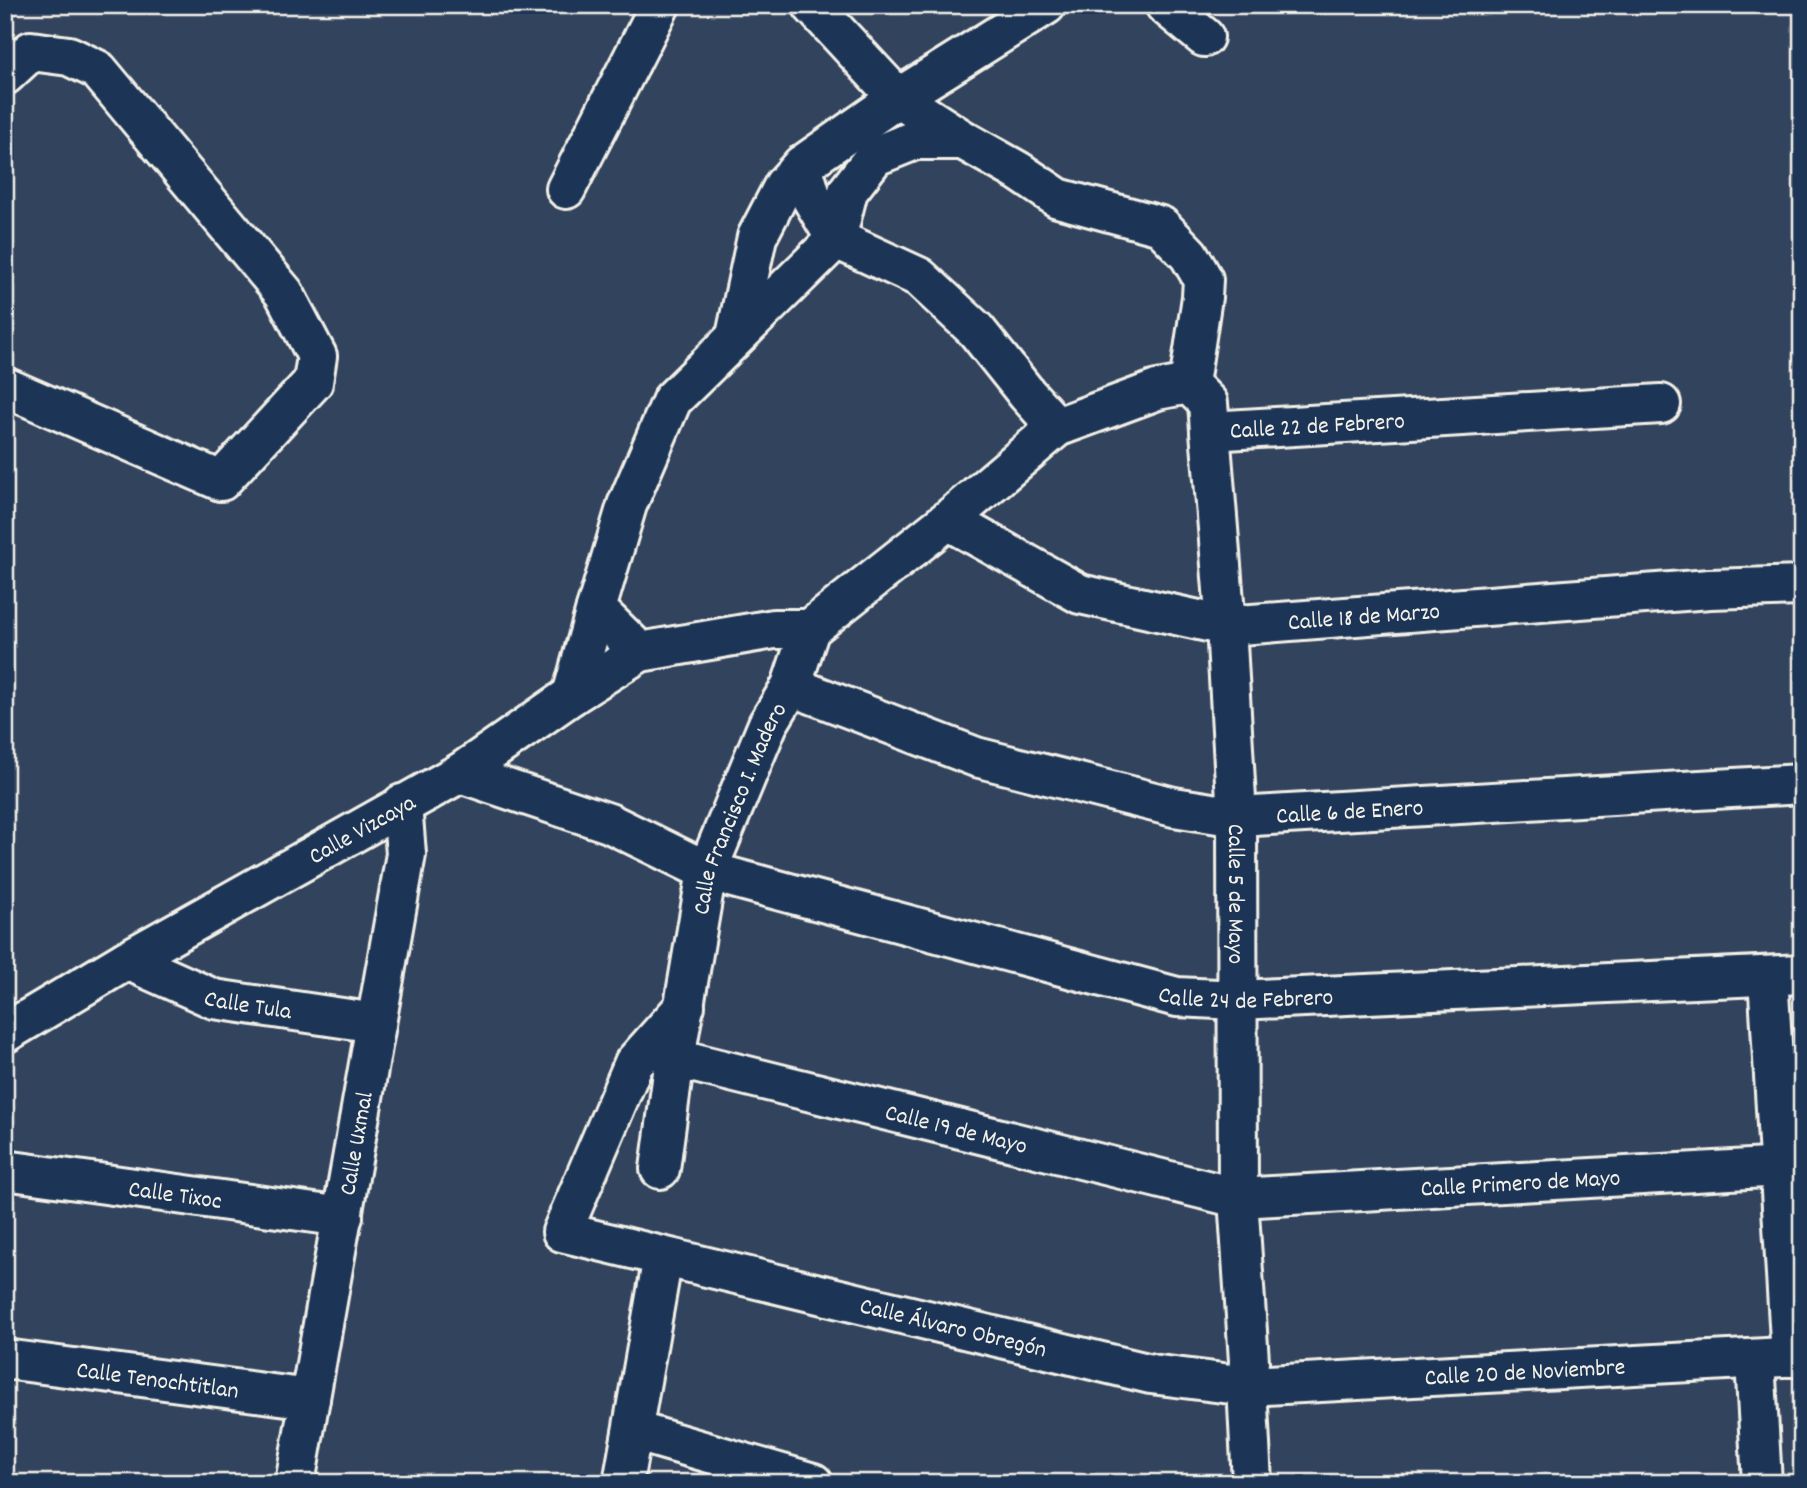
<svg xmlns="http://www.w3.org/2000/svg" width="1807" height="1488" font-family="Dekko,sans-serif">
<rect width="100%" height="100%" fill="#32435e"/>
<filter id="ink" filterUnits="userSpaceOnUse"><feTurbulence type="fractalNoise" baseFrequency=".0143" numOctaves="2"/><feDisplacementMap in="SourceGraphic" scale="14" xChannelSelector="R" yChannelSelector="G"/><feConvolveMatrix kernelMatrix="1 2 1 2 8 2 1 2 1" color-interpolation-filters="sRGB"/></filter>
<g filter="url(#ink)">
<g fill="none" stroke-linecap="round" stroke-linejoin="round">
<defs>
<g id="minor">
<polyline points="812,5 898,98 963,140 1018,171 1058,198 1161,226 1189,255 1203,279 1202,297 1189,384"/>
<polyline points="1165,5 1204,37"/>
<polyline points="5,75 31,51 69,56 98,70 284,293 317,356 313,382 221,481 5,387"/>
<polyline points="802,165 812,199 836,239"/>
<polyline points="566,189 660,5"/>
<polyline points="836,239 919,277 976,330 1027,394 1057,427"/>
<polyline points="736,336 757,237 784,185 802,165 898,98 1046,5"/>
<path id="s1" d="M1210,431L1226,626L1237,817L1238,1198L1249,1361L1247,1386L1252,1483"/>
<path id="s2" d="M948,520L1080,594L1226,626L1710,589L1802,586"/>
<polyline points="640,652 596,609 627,505 672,400 836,239 848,191 875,156 915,140 963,140"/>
<path id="s3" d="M791,686L976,757L1174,807L1237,817L1802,784"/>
<polyline points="572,695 596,609"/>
<polyline points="460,773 572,695 640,652 774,629 810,629"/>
<path id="s4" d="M127,960L214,999L376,1023"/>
<polyline points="1768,976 1791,1357"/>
<path id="s5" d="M685,1006L634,1063L562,1232L1151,1374L1247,1386L1802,1356"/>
<path id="s6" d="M5,1033L127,960L460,773L609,823L707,871L1177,997L1238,1000L1802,974"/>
<path id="s7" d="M675,1058L1238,1198L1802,1166"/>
<path id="s8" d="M660,1169L675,1058L707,871L768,724L791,686L810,629L948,520L1057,427L1157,390L1189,384L1208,403L1210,431L1661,404"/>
<path id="s9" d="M5,1170L343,1217"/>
<path id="s10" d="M5,1359L310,1399"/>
<polyline points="1755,1360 1762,1483"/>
<polyline points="634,1431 813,1483"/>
<path id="s11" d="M295,1483L406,854L402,804"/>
<polyline points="623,1483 663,1257"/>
</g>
</defs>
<!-- minor casing -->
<use href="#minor" stroke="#f4f1e8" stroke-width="44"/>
<!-- minor -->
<use href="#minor" stroke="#1d3557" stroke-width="38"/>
</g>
</g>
<g text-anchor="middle" stroke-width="6" stroke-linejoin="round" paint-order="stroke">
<!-- street labels -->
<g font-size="24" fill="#f4f1e8" stroke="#1d3557">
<text dy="8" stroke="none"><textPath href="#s8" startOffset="1186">Calle 22 de Febrero</textPath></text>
<text dy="8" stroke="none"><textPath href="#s2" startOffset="439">Calle 18 de Marzo</textPath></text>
<text dy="8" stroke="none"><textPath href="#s8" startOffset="371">Calle Francisco I. Madero</textPath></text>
<text dy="8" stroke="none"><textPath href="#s3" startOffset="579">Calle 6 de Enero</textPath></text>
<text dy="8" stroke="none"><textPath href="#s6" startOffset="411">Calle Vizcaya</textPath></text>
<text dy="8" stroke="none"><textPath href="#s1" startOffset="464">Calle 5 de Mayo</textPath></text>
<text dy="8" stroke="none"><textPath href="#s6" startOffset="1346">Calle 24 de Febrero</textPath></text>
<text dy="8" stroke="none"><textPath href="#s4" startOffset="130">Calle Tula</textPath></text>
<text dy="8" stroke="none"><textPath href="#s7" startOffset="290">Calle 19 de Mayo</textPath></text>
<text dy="8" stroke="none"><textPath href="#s11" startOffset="345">Calle Uxmal</textPath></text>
<text dy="8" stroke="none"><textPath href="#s7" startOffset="863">Calle Primero de Mayo</textPath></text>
<text dy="8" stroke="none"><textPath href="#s9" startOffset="172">Calle Tixoc</textPath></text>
<text dy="8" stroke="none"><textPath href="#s5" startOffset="663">Calle Álvaro Obregón</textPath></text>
<text dy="8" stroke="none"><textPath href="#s5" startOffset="1241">Calle 20 de Noviembre</textPath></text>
<text dy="8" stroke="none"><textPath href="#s10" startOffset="154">Calle Tenochtitlan</textPath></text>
</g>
</g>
<!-- margin -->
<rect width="1807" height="1488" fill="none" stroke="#1d3557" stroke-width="28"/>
<rect x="14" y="14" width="1779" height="1460" fill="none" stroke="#f4f1e8" stroke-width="2.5" filter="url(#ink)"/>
</svg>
